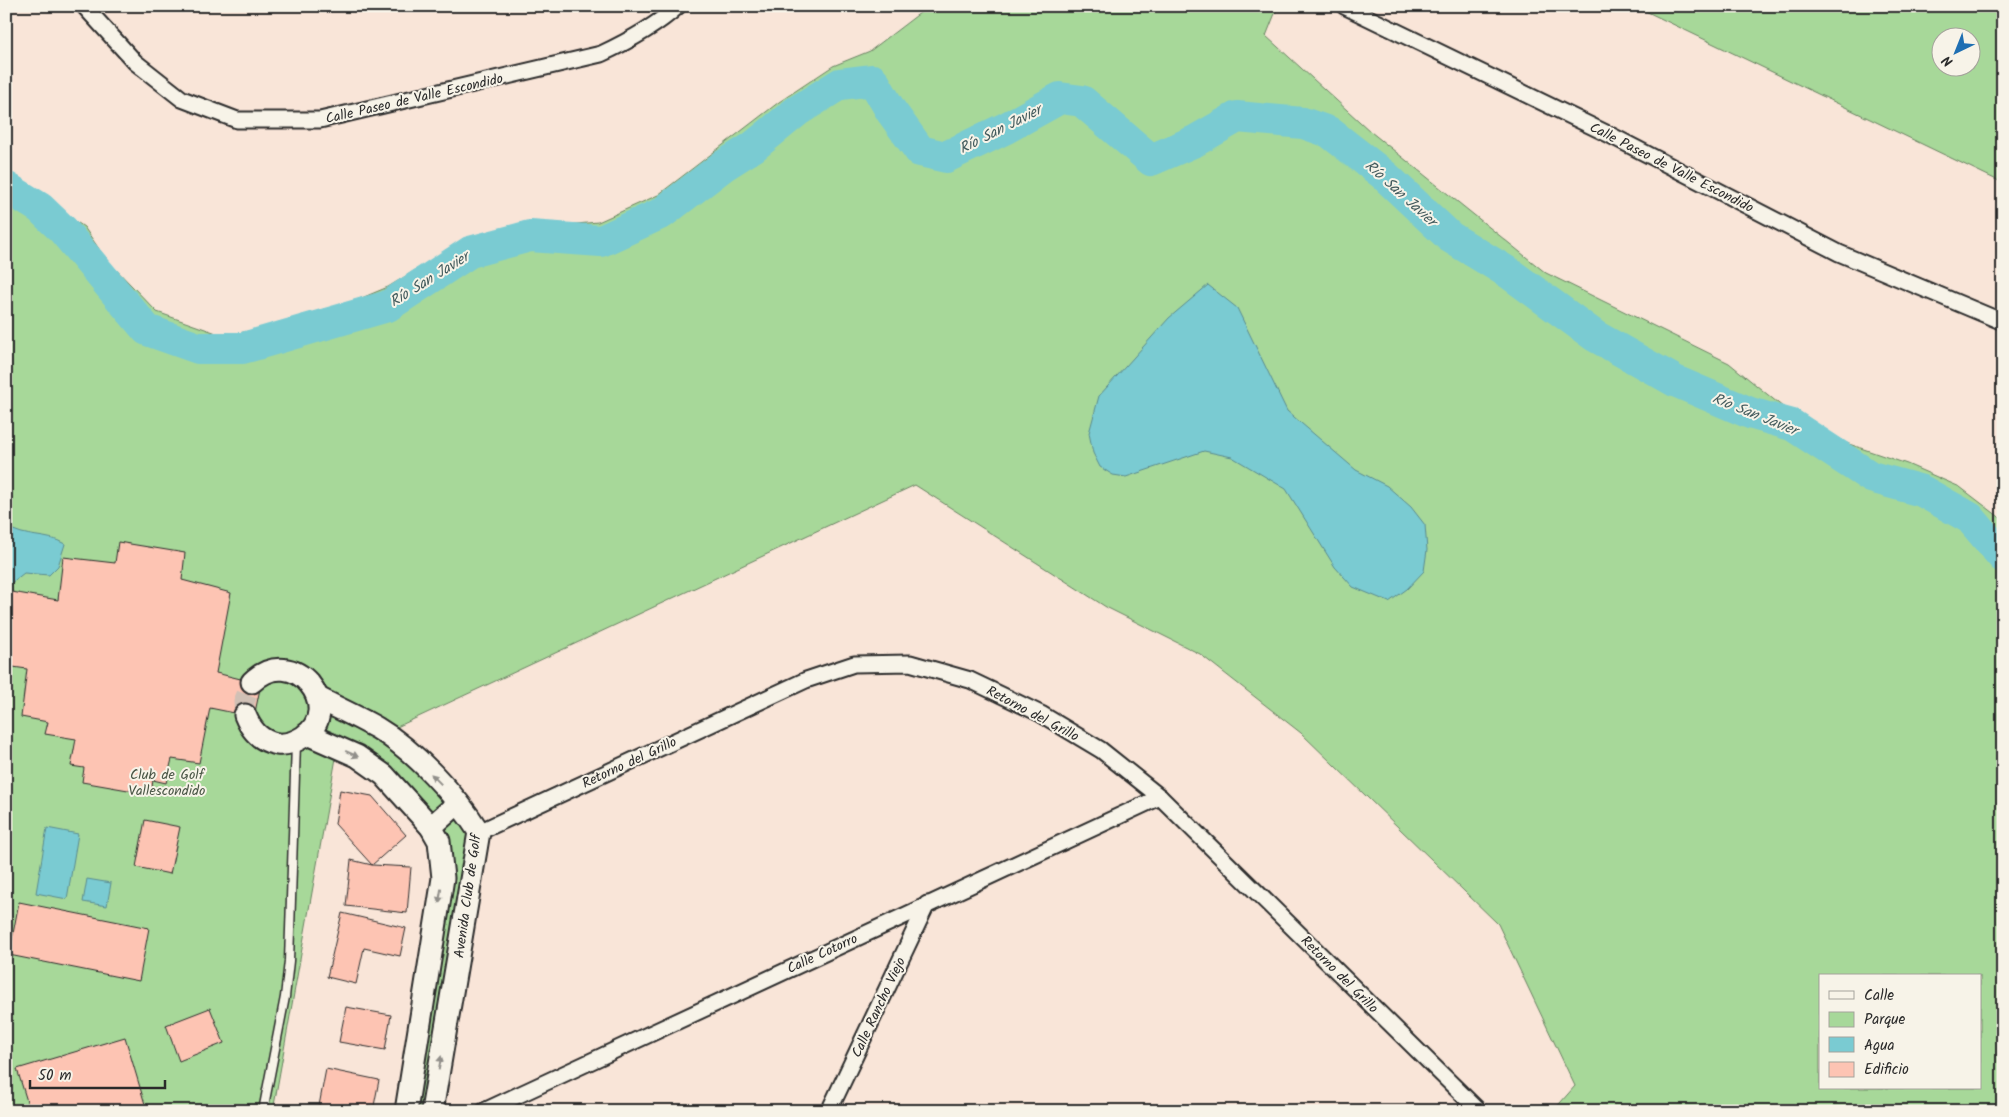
<svg xmlns="http://www.w3.org/2000/svg" width="2009" height="1117" font-family="Kalam,sans-serif">
<rect width="100%" height="100%" fill="#f9e5d8"/>
<filter id="ink" filterUnits="userSpaceOnUse"><feTurbulence type="fractalNoise" baseFrequency=".02" numOctaves="2"/><feDisplacementMap in="SourceGraphic" scale="10" xChannelSelector="R" yChannelSelector="G"/><feConvolveMatrix kernelMatrix="1 2 1 2 8 2 1 2 1" color-interpolation-filters="sRGB"/></filter>
<g filter="url(#ink)">
<!-- green -->
<g fill="#a7d899" stroke="#698262" fill-rule="evenodd">
<path d="M929,6H1278L1266,36L1371,132L1546,273L1729,363L1800,421L1849,444L1907,464L1960,487L1998,516L2003,521V1111H1553L1575,1086L1498,924L1301,733L1200,654L1106,607L915,485L384,733L479,832L432,1111H406L439,841L384,775L336,758L273,1111H6V174L84,227L106,259L157,312L225,336L318,316L388,287L446,251L489,232L598,222L658,195L779,102L833,66L870,51ZM1820,976H1980V1088H1820Z"/>
<path d="M1635,6H2003V183ZM1942,38H1972V68H1942Z"/>
</g>
<!-- water -->
<g fill="#7acbd2" stroke="#5a8b8f">
<polygon points="1208,285 1237,308 1287,411 1356,470 1387,486 1411,507 1425,525 1427,550 1424,571 1407,589 1389,602 1353,587 1335,567 1286,489 1232,457 1204,451 1126,477 1113,475 1100,467 1093,453 1089,433 1099,396 1169,318"/>
<path d="M6,526C26,539 46,533 65,544L58,566L49,575L24,573L6,587Z"/>
<polygon points="47,828 78,834 67,899 36,893"/>
<polygon points="87,879 111,883 107,906 83,902"/>
</g>
<g fill="none" stroke-linecap="round" stroke-linejoin="round">
<!-- river -->
<polyline stroke="#7acbd2" stroke-width="32" points="6,187 40,208 63,230 147,330 198,348 243,348 388,306 470,252 530,236 601,241 662,213 723,166 753,147 797,111 840,84 873,80 891,111 920,151 946,157 1006,128 1060,98 1082,101 1151,160 1195,141 1237,117 1303,123 1329,132 1384,175 1450,237 1509,273 1595,336 1675,381 1750,413 1792,425 1871,477 1922,491 1970,518 2003,557"/>
</g>
<!-- building -->
<g fill="#fdc4b3" stroke="#2b2b2b">
<polygon points="118,542 185,553 182,580 231,593 216,673 261,684 254,717 210,708 199,763 172,759 166,783 153,780 151,794 82,782 84,768 71,766 76,739 45,734 48,722 21,717 27,669 6,666 6,591 58,600 63,557 115,563"/>
<polygon points="340,790 372,796 406,835 372,865 335,824"/>
<polygon points="145,820 180,827 170,874 136,867"/>
<polygon points="351,860 372,865 411,867 407,913 346,906"/>
<polygon points="19,902 149,928 139,981 9,955"/>
<polygon points="342,913 406,928 400,956 364,948 356,984 327,977"/>
<polygon points="346,1007 391,1015 385,1050 339,1042"/>
<polygon points="210,1008 224,1043 179,1061 166,1025"/>
<polygon points="125,1037 147,1111 30,1111 17,1069"/>
<polygon points="326,1069 379,1080 373,1111 318,1111"/>
</g>
<g fill="none" stroke-linecap="round" stroke-linejoin="round">
<!-- secondary-tunnel -->
<polyline stroke="#d0c0b5" stroke-width="21" stroke-dasharray="21 11" stroke-linecap="butt" points="245,715 244,702 252,682"/>
<defs>
<polyline id="lane" points="263,1111 285,997 289,961 296,743"/>
<g id="street">
<path d="M84,6L135,62L182,99L237,120H320L601,54C629,41 655,27 678,6"/>
<polyline points="1344,6 1610,135 1839,253 2003,322"/>
<polyline points="479,832 806,680 854,664 910,663 970,680 1041,714 1101,750 1160,797 1479,1111"/>
<polyline points="484,1111 1160,797"/>
<polyline points="829,1111 927,904"/>
</g>
<g id="secondary">
<path d="M318,698C338,708 358,717 377,728C414,750 456,795 479,832L432,1111"/>
<path d="M245,715C251,730 260,741 277,744C287,745 295,742 303,737C346,709 294,641 252,682"/>
<polyline points="307,734 357,756 384,775 431,827 439,841 443,878 406,1111"/>
<polyline points="431,827 458,803"/>
</g>
</defs>
<!-- lane casing -->
<use href="#lane" stroke="#2b2b2b" stroke-width="11"/>
<!-- street casing -->
<use href="#street" stroke="#2b2b2b" stroke-width="19"/>
<!-- secondary casing -->
<use href="#secondary" stroke="#2b2b2b" stroke-width="25"/>
<!-- lane -->
<use href="#lane" stroke="#f7f3e8" stroke-width="8"/>
<!-- street -->
<use href="#street" stroke="#f7f3e8" stroke-width="15"/>
<!-- secondary -->
<use href="#secondary" stroke="#f7f3e8" stroke-width="21"/>
</g>
<!-- one-way arrows -->
<defs><path id="oneway-solid" d="M-6-.8H1V-3.2L6.5 0L1 3.2V.8H-6Z" transform="scale(1.25)"/></defs>
<g fill="#918f8a">
<use href="#oneway-solid" transform="translate(352 754) rotate(25)"/>
<use href="#oneway-solid" transform="translate(436 779) rotate(-134)"/>
<use href="#oneway-solid" transform="translate(440 896) rotate(99)"/>
<use href="#oneway-solid" transform="translate(440 1063) rotate(-80)"/>
</g>
</g>
<g text-anchor="middle" stroke-width="4" stroke-linejoin="round" paint-order="stroke">
<!-- street labels -->
<g font-size="14" fill="#2b2b2b" stroke="#f7f3e8">
<text transform="translate(414 98) rotate(-13)" y="5">Calle Paseo de Valle Escondido</text>
<text transform="translate(1672 167) rotate(27)" y="5">Calle Paseo de Valle Escondido</text>
<text transform="translate(1033 713) rotate(28)" y="5">Retorno del Grillo</text>
<text transform="translate(629 762) rotate(-25)" y="5">Retorno del Grillo</text>
<text transform="translate(467 896) rotate(-82)" y="5">Avenida Club de Golf</text>
<text transform="translate(822 953) rotate(-25)" y="5">Calle Cotorro</text>
<text transform="translate(1340 974) rotate(45)" y="5">Retorno del Grillo</text>
<text transform="translate(878 1007) rotate(-65)" y="5">Calle Rancho Viejo</text>
</g>
<!-- park labels -->
<g font-size="14" fill="#4a5646" stroke="#f7f3e8">
<text x="167" y="779">Club de Golf<tspan x="167" dy="16">Vallescondido</tspan></text>
</g>
<!-- water labels -->
<g font-size="15" font-style="italic" fill="#435b5d" stroke="#f7f3e8">
<text transform="translate(1000 129) rotate(-27)" y="5">Río San Javier</text>
<text transform="translate(1401 193) rotate(42)" y="5">Río San Javier</text>
<text transform="translate(429 279) rotate(-32)" y="5">Río San Javier</text>
<text transform="translate(1755 414) rotate(22)" y="5">Río San Javier</text>
</g>
</g>
<!-- margin -->
<rect width="2009" height="1117" fill="none" stroke="#f7f3e8" stroke-width="25"/>
<rect x="12" y="12" width="1984" height="1092" fill="none" stroke="#2b2b2b" stroke-width="2" filter="url(#ink)"/>
<!-- legend -->
<rect x="1819" y="974" width="162" height="115" fill="#f7f3e8" stroke="#a5a39c"/>
<rect x="1829" y="991" width="25" height="8" fill="#f7f3e8" stroke="#a5a39c"/>
<text x="1864" y="1000" font-size="15" fill="#2b2b2b">Calle</text>
<rect x="1829" y="1012" width="25" height="15" fill="#a7d899" stroke="#a5a39c"/>
<text x="1864" y="1024" font-size="15" fill="#2b2b2b">Parque</text>
<rect x="1829" y="1037" width="25" height="15" fill="#7acbd2" stroke="#a5a39c"/>
<text x="1864" y="1050" font-size="15" fill="#2b2b2b">Agua</text>
<rect x="1829" y="1062" width="25" height="15" fill="#fdc4b3" stroke="#a5a39c"/>
<text x="1864" y="1074" font-size="15" fill="#2b2b2b">Edificio</text>
<!-- north arrow -->
<g transform="translate(1956 52) rotate(223)"><circle r="24" fill="#f7f3e8" stroke="#a5a39c"/>
<path d="M0-4L9 19L0 12L-9 19Z" fill="#1f6fb2"/>
<text y="-8" font-size="14" font-weight="bold" text-anchor="middle" fill="#2b2b2b">N</text>
</g>
<!-- scale -->
<path d="M30 1080v8h135v-8" fill="none" stroke="#2b2b2b" stroke-width="2.5"/>
<text x="38" y="1080" font-size="15" fill="#2b2b2b" stroke="#f7f3e8" stroke-width="4" paint-order="stroke">50 m</text>
</svg>
